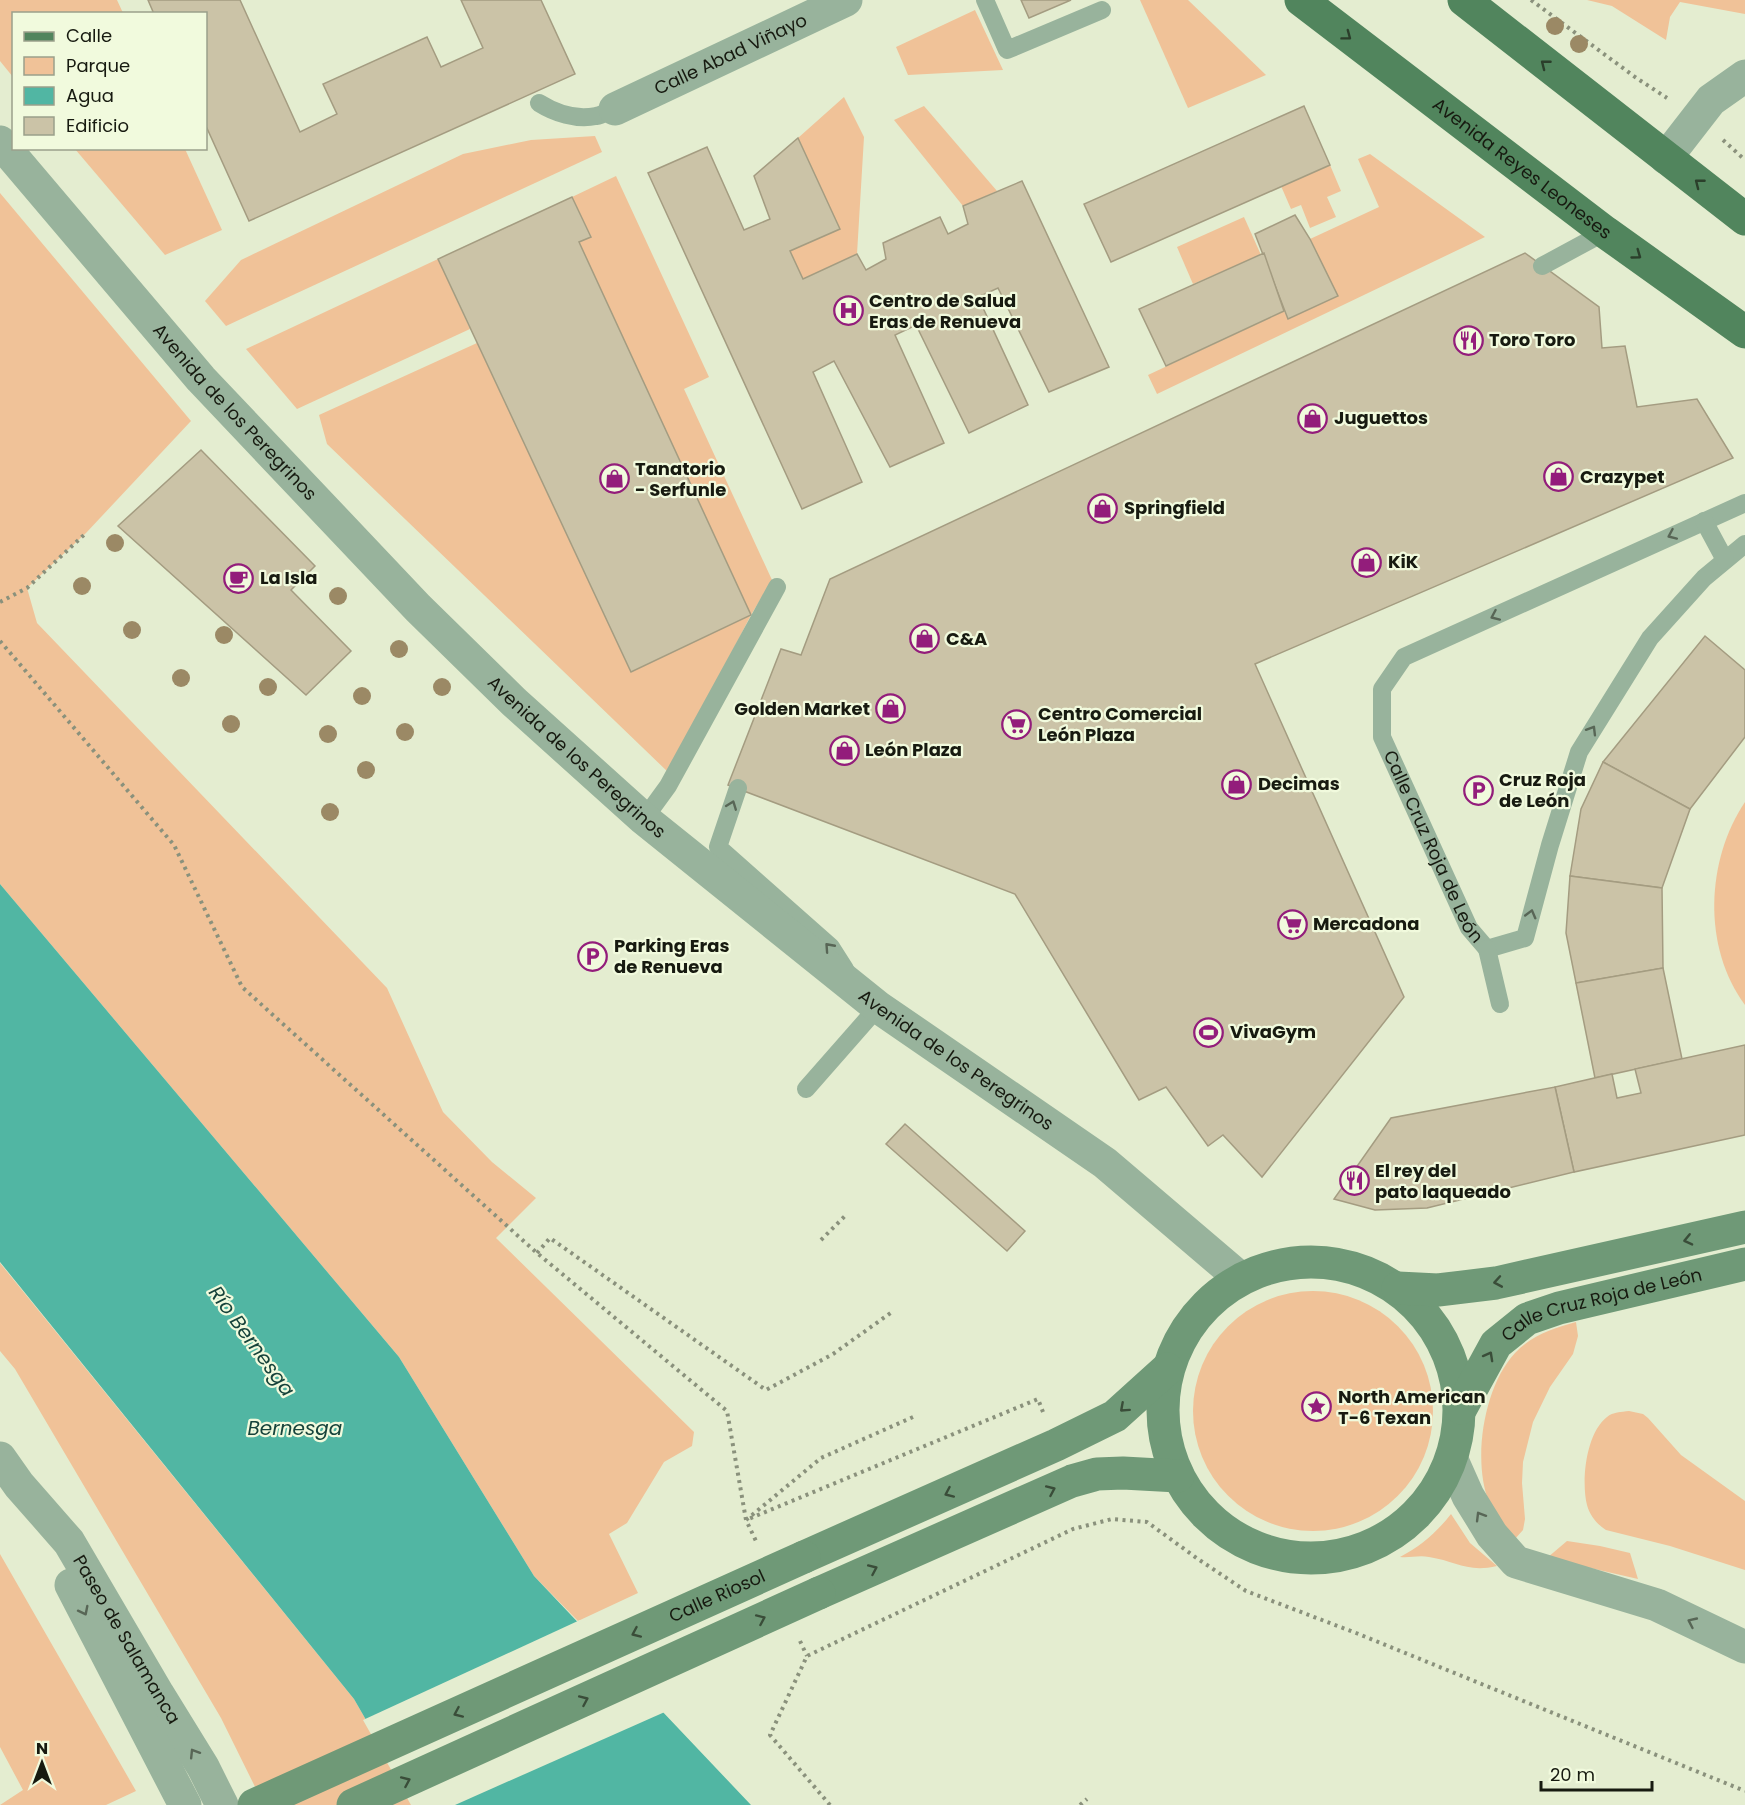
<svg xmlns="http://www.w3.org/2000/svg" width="1745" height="1805" font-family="Poppins,sans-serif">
<rect width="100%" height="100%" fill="#e4edd0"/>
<!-- green -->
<g fill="#f0c298">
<polygon points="0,0 117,0 123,13 14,14 13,77 0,61"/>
<polygon points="1140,0 1188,0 1266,75 1188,108"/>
<polygon points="1587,0 1745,0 1745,14 1680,2 1670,17 1666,40 1612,6"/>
<polygon points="975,10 1003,70 908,75 896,47"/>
<polygon points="844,97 864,137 857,254 803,279 790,251 840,229 798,138"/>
<polygon points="924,106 997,191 963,206 894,120"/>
<polygon points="595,136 602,152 226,326 205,301 241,260 463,154 531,140"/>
<polygon points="75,149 185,149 222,230 165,255"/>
<polygon points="1370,154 1485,237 1157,394 1148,375 1284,311 1288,319 1337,296 1310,239 1379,207 1358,159"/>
<polygon points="1330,165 1341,191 1327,197 1336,217 1310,228 1301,205 1291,209 1281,186"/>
<polygon points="616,176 709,377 684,389 772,580 751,615 669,773 327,444 319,415 477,343 631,671 751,615 579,242 591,236 572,197"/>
<polygon points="0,193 191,421 86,533 27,588 37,623 387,988 443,1112 492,1162 536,1198 496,1238 694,1432 692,1446 664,1462 627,1523 609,1534 638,1593 578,1621 534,1576 399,1357 0,884"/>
<polygon points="1244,217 1261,255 1193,284 1177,247"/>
<polygon points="438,259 470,329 297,409 246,349"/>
<path d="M1745,802V1005C1702,947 1706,860 1745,802Z"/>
<polygon points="0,1263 354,1699 415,1805 264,1805 221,1718 15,1369 0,1351"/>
<circle cx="1313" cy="1411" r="120"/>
<path d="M1576,1322L1578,1336L1573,1354L1550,1387L1533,1422L1523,1462L1522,1483L1525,1519L1523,1530L1514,1540C1506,1528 1494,1515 1489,1502C1472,1460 1484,1386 1515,1353C1532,1335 1554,1328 1576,1322Z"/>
<path d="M1629,1411L1643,1414L1648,1418L1681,1455L1745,1501V1570L1670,1546L1606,1530C1597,1524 1590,1516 1587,1505C1581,1481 1586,1433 1607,1417C1613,1412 1621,1412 1629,1411Z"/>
<path d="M1451,1514L1470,1543L1497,1566C1467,1573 1456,1561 1429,1557C1419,1555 1410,1558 1400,1557C1421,1546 1437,1532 1451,1514Z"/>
<polygon points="1567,1541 1600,1546 1630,1553 1638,1579 1547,1558"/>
<polygon points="0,1554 136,1791 106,1805 0,1805 23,1790 0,1747"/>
</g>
<!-- water -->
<polygon fill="#51b6a3" points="0,884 399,1357 534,1576 751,1805 415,1805 354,1699 0,1262"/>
<!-- pier -->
<polygon fill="#e4edd0" points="580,1620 667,1711 455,1805 411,1805 363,1720"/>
<!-- building -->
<g fill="#cbc3a7" stroke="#a49c81" stroke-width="1.5">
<polygon points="148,0 240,0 300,132 337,114 323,84 427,37 441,67 483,48 461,0 541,0 575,74 249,221 206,126 206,14 154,14"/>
<polygon points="1021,0 1071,0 1029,18"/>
<polygon points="1304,106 1330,165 1111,262 1084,204"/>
<polygon points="798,138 840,229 790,251 803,279 857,254 866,270 886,259 883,243 940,217 948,234 968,224 963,206 1022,181 1109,367 1049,392 998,288 978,297 1028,405 969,433 916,325 895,335 944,443 890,467 834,361 813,372 862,482 802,509 648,173 707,147 744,230 770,219 754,176"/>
<polygon points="572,197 591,237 579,242 751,615 631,672 438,259"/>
<polygon points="1295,215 1310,239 1338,296 1288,319 1255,234"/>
<polygon points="1264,253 1284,311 1166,366 1139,309"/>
<polygon points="1525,253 1599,307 1602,348 1625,346 1637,407 1697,399 1733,458 1255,664 1404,997 1262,1177 1223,1135 1208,1146 1166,1087 1139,1100 1015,894 728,785 781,649 801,655 830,579"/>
<polygon points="201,450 315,566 291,590 351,651 306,695 118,526"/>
<polygon points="1705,636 1745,670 1745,737 1690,809 1603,762"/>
<polygon points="1603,762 1690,809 1662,888 1570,876 1581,809"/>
<polygon points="1570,876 1662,888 1663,968 1576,983 1566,933"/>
<polygon points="1663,968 1682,1059 1595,1078 1576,983"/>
<polygon points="1745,1045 1745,1135 1574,1172 1555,1087 1612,1074 1617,1098 1641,1093 1635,1069"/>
<polygon points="1555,1087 1574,1172 1427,1208 1375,1210 1334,1199 1391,1118"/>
<polygon points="905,1124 1025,1231 1007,1251 886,1144"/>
</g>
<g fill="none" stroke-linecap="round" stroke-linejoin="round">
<!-- path -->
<g stroke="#8a917c" stroke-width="4" stroke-dasharray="3 4.5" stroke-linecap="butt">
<polyline points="1531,0 1635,77 1667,98"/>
<polyline points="1723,140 1745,160"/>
<polyline points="0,602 27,588 86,533"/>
<polyline points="0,641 174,845 242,987 537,1253 727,1411 746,1520 756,1541"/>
<polyline points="821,1240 845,1216"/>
<polyline points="537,1253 550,1238 766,1390 833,1354 892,1312"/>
<polyline points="913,1417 821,1458 746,1520 1038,1399 1043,1412"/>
<polyline points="800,1641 807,1656"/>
<polyline points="830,1805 770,1735 807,1656 1073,1529 1112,1519 1147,1522 1198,1559 1246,1591 1356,1633 1745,1791"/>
<polyline points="1080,1805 1087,1799"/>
</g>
<!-- service -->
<g stroke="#98b39c" stroke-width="18">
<polyline points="985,0 1007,50 1102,10"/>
<path d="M539,103C555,113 576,120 596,116C602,115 609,111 615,109"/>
<polyline points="1542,266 1605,232"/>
<path id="s1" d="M1745,503L1404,657L1382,689V737L1469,928L1487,949L1525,938L1550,845L1579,752L1650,638L1704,578L1745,544"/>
<polyline points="1704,521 1725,560"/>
<polyline points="738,788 718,847 831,947 845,969"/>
<polyline points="644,819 668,786 777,587"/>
<polyline points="1487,949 1500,1004"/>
<polyline points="806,1089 878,1007"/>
</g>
<!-- minor -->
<g stroke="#98b39c" stroke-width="33">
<path id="s2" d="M615,109L846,0"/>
<path id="s3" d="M0,142L201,379L418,608L514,702L644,819L878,1007L1105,1163L1240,1278"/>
<polyline points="1666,158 1711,100 1745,76"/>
<path id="s4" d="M0,1458L19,1485L69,1542L158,1694L203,1767L222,1805"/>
<polyline points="1452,1460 1468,1496 1492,1535 1516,1562 1657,1605 1745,1647"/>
<polyline points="71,1585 185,1805"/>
</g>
<!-- secondary -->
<g stroke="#6f9977" stroke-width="33">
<circle cx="1311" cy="1410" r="148"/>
<polyline points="1398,1288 1438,1290 1496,1283 1745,1227"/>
<path id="s5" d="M1461,1408L1496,1344L1527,1319L1559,1308L1745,1264"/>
<polyline points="804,1557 1056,1445 1115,1416 1167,1369"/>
<polyline points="819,1593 1072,1481 1097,1474 1123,1473 1178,1476"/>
</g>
<!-- primary -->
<g stroke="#51855d" stroke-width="33">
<path id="s6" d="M1301,0L1605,232L1745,332"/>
<polyline points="1464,0 1745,219"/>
</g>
<!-- secondary-bridge -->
<g stroke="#6f9977" stroke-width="33">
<path id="s7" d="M254,1805L804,1557"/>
<polyline points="353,1805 819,1593"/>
</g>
</g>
<!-- trees -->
<g fill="#9b8965">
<circle cx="1555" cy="26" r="9"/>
<circle cx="1579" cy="44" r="9"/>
<circle cx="115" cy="543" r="9"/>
<circle cx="82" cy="586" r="9"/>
<circle cx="338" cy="596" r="9"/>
<circle cx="132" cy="630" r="9"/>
<circle cx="224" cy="635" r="9"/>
<circle cx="399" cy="649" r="9"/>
<circle cx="181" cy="678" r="9"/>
<circle cx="268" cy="687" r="9"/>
<circle cx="442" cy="687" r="9"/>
<circle cx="362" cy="696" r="9"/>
<circle cx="231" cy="724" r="9"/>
<circle cx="405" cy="732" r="9"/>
<circle cx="328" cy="734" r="9"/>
<circle cx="366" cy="770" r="9"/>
<circle cx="330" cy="812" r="9"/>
</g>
<!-- one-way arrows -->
<defs><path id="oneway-chevron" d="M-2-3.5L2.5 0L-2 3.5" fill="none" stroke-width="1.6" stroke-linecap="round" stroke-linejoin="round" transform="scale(1.5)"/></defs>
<g stroke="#2b3f2b">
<use href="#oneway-chevron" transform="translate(1347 36) rotate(37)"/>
<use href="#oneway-chevron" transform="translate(1545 64) rotate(-142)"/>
<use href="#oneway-chevron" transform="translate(1699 183) rotate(-142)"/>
<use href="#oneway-chevron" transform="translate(1637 255) rotate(36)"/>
</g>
<g stroke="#586656">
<use href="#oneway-chevron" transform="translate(1672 535) rotate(156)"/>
<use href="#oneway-chevron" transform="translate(1495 616) rotate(156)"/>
<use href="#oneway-chevron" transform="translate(1592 730) rotate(-59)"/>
<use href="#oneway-chevron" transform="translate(732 805) rotate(-69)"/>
<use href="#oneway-chevron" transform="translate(1531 914) rotate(-75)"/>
<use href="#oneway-chevron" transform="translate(829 947) rotate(-132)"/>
<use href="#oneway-chevron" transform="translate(1480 1516) rotate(-121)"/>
<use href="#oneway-chevron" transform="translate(84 1611) rotate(63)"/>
<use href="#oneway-chevron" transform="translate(1692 1622) rotate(-155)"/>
<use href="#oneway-chevron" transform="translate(194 1753) rotate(-122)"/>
</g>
<g stroke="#3a4d39">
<use href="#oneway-chevron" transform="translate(1688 1240) rotate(167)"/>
<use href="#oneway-chevron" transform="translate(1498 1282) rotate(170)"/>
<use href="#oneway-chevron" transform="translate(1489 1356) rotate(-61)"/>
<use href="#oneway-chevron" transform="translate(1124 1408) rotate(138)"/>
<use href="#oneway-chevron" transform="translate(1051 1490) rotate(-24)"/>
<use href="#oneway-chevron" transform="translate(949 1493) rotate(156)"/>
<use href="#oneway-chevron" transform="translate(873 1569) rotate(-24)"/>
<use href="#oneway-chevron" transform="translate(761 1619) rotate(-24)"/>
<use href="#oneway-chevron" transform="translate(636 1633) rotate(156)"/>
<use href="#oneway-chevron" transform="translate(584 1700) rotate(-24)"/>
<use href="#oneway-chevron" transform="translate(458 1713) rotate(156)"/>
<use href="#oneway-chevron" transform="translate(406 1781) rotate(-24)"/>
</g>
<!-- icons -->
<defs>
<symbol id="hospital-ring" viewBox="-11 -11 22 22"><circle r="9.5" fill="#f1fadd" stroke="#931d7b" stroke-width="1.5"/><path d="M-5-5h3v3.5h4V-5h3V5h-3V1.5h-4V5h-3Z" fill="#931d7b"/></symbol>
<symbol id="restaurant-ring" viewBox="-11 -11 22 22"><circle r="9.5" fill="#f1fadd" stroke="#931d7b" stroke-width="1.5"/><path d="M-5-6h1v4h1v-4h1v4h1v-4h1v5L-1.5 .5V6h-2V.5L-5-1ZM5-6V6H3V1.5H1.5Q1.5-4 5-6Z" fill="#931d7b"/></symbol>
<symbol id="shop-ring" viewBox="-11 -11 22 22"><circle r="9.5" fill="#f1fadd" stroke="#931d7b" stroke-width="1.5"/><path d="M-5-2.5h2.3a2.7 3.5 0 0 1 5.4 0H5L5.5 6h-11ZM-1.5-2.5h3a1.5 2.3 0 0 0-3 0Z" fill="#931d7b"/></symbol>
<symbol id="cafe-ring" viewBox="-11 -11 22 22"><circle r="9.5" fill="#f1fadd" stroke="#931d7b" stroke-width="1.5"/><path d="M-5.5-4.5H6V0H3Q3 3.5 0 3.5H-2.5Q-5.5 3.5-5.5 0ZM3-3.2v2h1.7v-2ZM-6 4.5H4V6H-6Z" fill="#931d7b"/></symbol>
<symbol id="supermarket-ring" viewBox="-11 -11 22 22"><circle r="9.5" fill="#f1fadd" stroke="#931d7b" stroke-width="1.5"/><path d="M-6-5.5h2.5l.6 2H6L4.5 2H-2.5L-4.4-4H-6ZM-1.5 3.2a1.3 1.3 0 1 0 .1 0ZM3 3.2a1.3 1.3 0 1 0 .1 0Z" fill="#931d7b"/></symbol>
<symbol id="parking-ring" viewBox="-11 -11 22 22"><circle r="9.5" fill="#f1fadd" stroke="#931d7b" stroke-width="1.5"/><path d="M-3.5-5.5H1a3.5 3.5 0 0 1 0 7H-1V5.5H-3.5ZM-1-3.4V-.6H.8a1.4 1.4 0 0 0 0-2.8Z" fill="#931d7b"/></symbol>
<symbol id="stadium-ring" viewBox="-11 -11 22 22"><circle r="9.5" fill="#f1fadd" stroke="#931d7b" stroke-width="1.5"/><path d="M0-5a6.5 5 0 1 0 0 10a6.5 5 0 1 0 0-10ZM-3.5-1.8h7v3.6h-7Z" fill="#931d7b"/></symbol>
<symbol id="sight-ring" viewBox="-11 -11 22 22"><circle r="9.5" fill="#f1fadd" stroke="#931d7b" stroke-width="1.5"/><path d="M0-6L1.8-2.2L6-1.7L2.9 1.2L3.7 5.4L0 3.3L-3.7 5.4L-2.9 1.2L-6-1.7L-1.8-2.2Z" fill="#931d7b"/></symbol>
</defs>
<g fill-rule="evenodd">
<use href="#hospital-ring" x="832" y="294" width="33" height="33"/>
<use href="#restaurant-ring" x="1452" y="324" width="33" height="33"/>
<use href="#shop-ring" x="1296" y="402" width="33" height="33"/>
<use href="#shop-ring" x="1542" y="460" width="33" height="33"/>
<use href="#shop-ring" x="598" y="462" width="33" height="33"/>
<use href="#shop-ring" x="1086" y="492" width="33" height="33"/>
<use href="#shop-ring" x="1350" y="546" width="33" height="33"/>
<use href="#cafe-ring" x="222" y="562" width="33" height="33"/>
<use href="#shop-ring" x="908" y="622" width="33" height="33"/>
<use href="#shop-ring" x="874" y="692" width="33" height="33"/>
<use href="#supermarket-ring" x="1000" y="708" width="33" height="33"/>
<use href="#shop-ring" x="828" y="734" width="33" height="33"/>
<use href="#shop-ring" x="1220" y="768" width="33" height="33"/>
<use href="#parking-ring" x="1462" y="774" width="33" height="33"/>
<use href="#supermarket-ring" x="1276" y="908" width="33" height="33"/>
<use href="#parking-ring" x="576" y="940" width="33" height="33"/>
<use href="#stadium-ring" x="1192" y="1016" width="33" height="33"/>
<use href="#restaurant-ring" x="1338" y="1164" width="33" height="33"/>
<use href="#sight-ring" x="1300" y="1390" width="33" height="33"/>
</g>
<g text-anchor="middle" stroke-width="4.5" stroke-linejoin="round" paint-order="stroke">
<!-- street labels -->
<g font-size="18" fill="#171a10" stroke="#f1fadd">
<text dy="6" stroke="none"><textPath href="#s2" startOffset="128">Calle Abad Viñayo</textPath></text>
<text dy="6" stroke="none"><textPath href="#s6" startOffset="278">Avenida Reyes Leoneses</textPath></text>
<text dy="6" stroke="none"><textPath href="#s3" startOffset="358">Avenida de los Peregrinos</textPath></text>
<text dy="6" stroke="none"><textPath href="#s3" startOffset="844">Avenida de los Peregrinos</textPath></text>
<text dy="6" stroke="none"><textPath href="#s1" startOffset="582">Calle Cruz Roja de León</textPath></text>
<text dy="6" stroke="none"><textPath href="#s3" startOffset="1330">Avenida de los Peregrinos</textPath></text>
<text dy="6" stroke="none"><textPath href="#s5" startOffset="188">Calle Cruz Roja de León</textPath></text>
<text dy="6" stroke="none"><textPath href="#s7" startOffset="508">Calle Riosol</textPath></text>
<text dy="6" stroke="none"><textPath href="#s4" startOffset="222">Paseo de Salamanca</textPath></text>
</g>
<!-- poi labels -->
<g font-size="18" font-weight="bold" fill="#171a10" stroke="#f1fadd" text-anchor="start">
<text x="869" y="307">Centro de Salud<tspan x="869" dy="21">Eras de Renueva</tspan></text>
<text x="1489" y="346">Toro Toro</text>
<text x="1334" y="424">Juguettos</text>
<text x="635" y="475">Tanatorio<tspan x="635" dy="21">- Serfunle</tspan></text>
<text x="1580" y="483">Crazypet</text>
<text x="1124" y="514">Springfield</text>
<text x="1388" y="568">KiK</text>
<text x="260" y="584">La Isla</text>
<text x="946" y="645">C&amp;A</text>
<text x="870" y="715" text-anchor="end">Golden Market</text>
<text x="1038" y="720">Centro Comercial<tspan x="1038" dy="21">León Plaza</tspan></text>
<text x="865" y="756">León Plaza</text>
<text x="1499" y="786">Cruz Roja<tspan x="1499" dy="21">de León</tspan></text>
<text x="1258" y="790">Decimas</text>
<text x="1313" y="930">Mercadona</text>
<text x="614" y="952">Parking Eras<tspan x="614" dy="21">de Renueva</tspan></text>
<text x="1230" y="1038">VivaGym</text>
<text x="1375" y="1177">El rey del<tspan x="1375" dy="21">pato laqueado</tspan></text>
<text x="1338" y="1403">North American<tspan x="1338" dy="21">T-6 Texan</tspan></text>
</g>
<!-- water labels -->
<g font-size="20" font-style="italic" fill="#16433b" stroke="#f1fadd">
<text transform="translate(252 1341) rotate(54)" y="7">Río Bernesga</text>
<text x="295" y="1435">Bernesga</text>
</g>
</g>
<!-- legend -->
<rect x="12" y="12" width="195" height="138" fill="#f1fadd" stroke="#9aa08b" stroke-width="1.5"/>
<rect x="24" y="32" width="30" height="9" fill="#51855d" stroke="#9aa08b" stroke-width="1.5"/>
<text x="66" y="42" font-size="18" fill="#171a10">Calle</text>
<rect x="24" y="57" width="30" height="18" fill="#f0c298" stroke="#9aa08b" stroke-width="1.5"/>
<text x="66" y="72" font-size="18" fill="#171a10">Parque</text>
<rect x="24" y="87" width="30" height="18" fill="#51b6a3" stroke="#9aa08b" stroke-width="1.5"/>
<text x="66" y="102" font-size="18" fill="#171a10">Agua</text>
<rect x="24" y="117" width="30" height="18" fill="#cbc3a7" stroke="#9aa08b" stroke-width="1.5"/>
<text x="66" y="132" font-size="18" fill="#171a10">Edificio</text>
<!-- north arrow -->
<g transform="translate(42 1763)" stroke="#f1fadd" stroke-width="4.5" paint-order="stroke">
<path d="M0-4.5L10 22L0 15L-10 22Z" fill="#171a10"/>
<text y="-9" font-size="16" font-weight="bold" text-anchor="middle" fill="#171a10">N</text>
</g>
<!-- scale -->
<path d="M1541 1781v9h111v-9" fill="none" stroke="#171a10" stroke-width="3"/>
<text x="1550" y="1781" font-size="18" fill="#171a10" stroke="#f1fadd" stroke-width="4.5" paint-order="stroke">20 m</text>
</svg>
